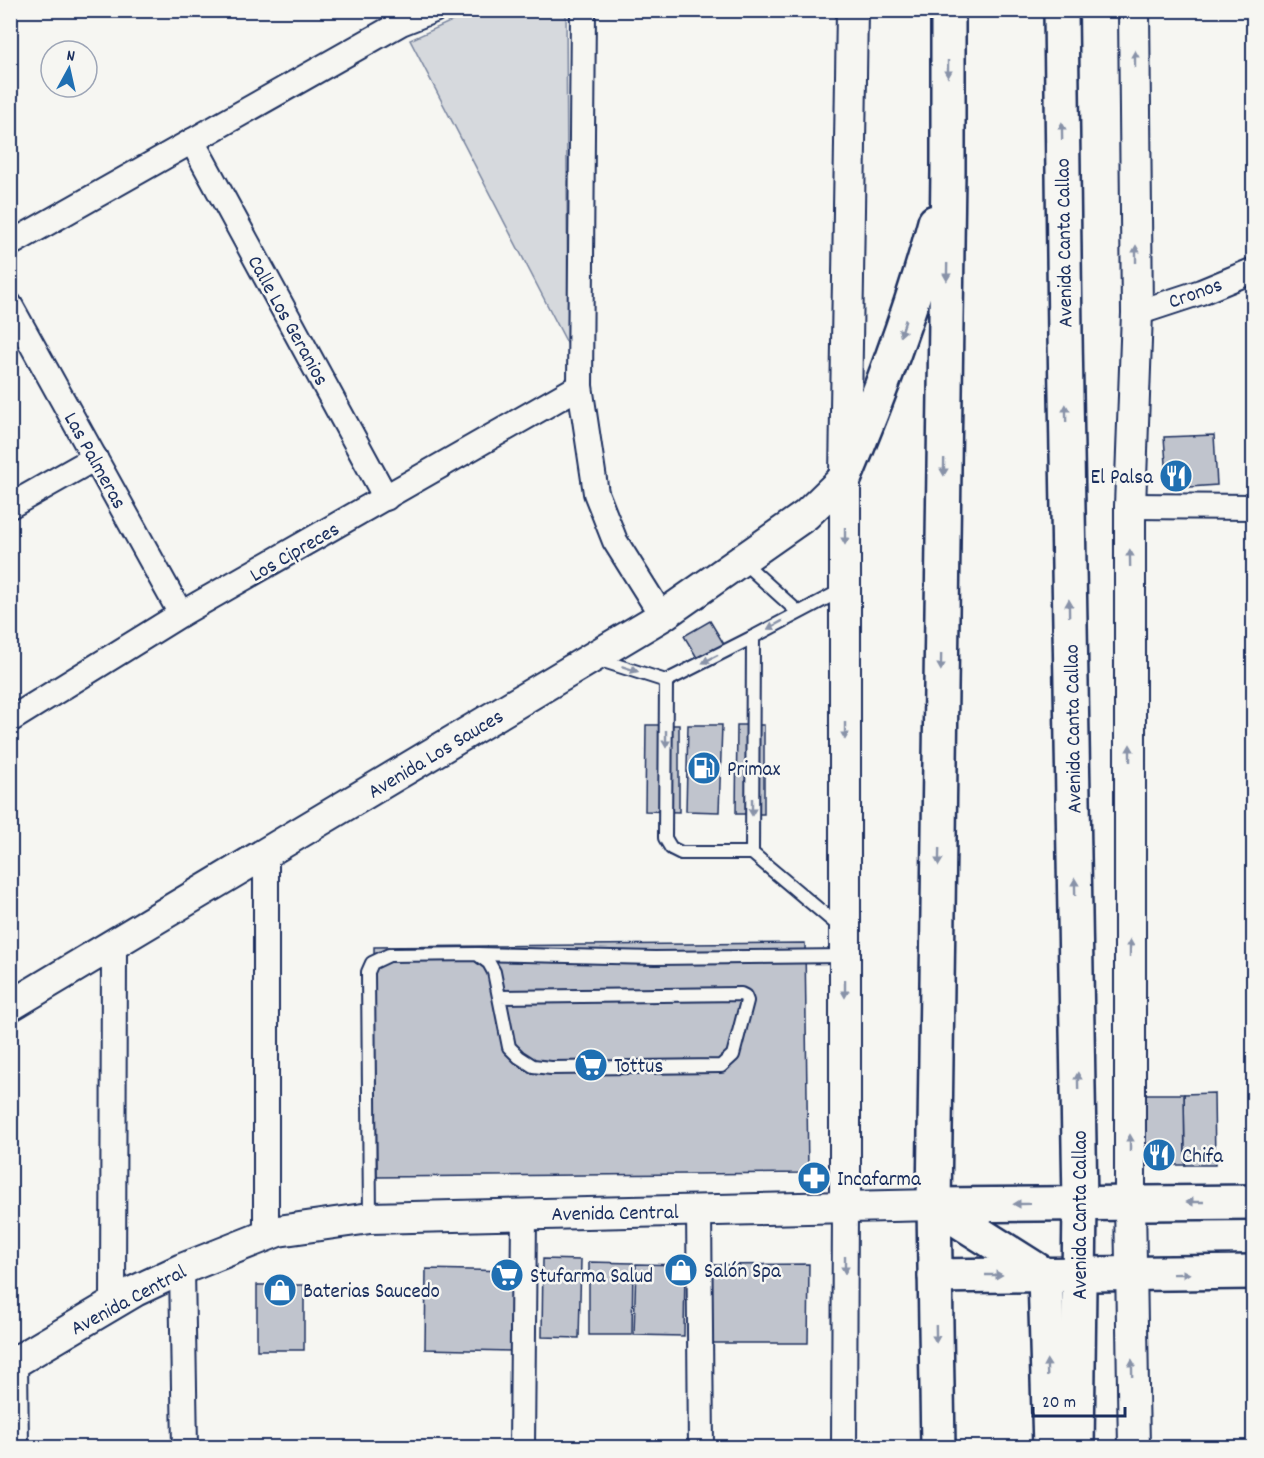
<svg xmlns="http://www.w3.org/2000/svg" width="1264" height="1458" font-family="Dekko,sans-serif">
<rect width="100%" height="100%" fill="#f6f6f2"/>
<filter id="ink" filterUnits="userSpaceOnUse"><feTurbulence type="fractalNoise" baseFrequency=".0167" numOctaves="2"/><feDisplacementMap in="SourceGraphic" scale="12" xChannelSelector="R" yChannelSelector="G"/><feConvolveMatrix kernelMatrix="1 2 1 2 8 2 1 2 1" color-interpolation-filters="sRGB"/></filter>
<g filter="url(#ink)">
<!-- green -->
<polygon fill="#d6d9dd" stroke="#78849e" stroke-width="1.5" points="476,10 566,11 568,345 410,40"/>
<!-- building -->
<g fill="#c0c4cd" stroke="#1b2f5e" stroke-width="1.5">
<polygon points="1214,435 1217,485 1176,488 1167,477 1164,437"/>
<polygon points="710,621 725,646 699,661 684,636"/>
<polygon points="646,725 679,725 679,812 645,811"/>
<polygon points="688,725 722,725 719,812 686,811"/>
<polygon points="737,725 764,725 764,814 736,814"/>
<polygon points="805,943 808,1173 377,1177 374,947"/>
<polygon points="1214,1093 1215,1165 1185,1165 1184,1094"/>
<polygon points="1143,1094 1184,1094 1185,1165 1156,1165 1147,1160 1144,1151"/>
<polygon points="543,1259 581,1260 579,1338 542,1337"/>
<polygon points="589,1262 633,1263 632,1335 589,1335"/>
<polygon points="636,1264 685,1265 684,1336 634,1335"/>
<polygon points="809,1264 808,1343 709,1343 709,1265"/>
<polygon points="426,1269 512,1271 511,1351 425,1349"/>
<rect x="257" y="1285" width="47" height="65"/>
</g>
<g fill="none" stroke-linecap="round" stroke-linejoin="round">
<defs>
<g id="service">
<polyline points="742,561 798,612"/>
<polyline points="597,659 666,681 753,637"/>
<polyline points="666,681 665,838 671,848 681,853 752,853"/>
<polyline points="841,928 752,853 753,637 844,589"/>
<polyline points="477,954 655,958 845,956"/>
<polyline points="370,1217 368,972 372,963 389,955 477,954 489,963 494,972 509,1047 519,1057 533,1066 551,1068 721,1066 733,1055 747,1001 745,996 741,994 499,997"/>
</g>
<g id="minor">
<polyline points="583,10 580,386 596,493 615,541 662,616"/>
<polyline points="192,141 386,498"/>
<polyline points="10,244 401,23 434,10"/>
<polyline points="10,305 181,614"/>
<polyline points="1137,313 1201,292 1254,270"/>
<polyline points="10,506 95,458"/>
<polyline points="1130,506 1254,507"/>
<polyline points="10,720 181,614 580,386"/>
<polyline points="699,1210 701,1448"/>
<polyline points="266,1236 266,854"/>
<polyline points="182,1269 185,1448"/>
<polyline points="113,1304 114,945"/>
<polyline points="15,1362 16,1448"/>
<polyline points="522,1448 524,1214"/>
<polyline points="844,1448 845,1206"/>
</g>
<g id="tertiary">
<polyline points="10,1006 662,616 806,515 845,477"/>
<polyline points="845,1206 845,477 852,10"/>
<polyline points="10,1365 135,1291 182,1269 278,1231 370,1218 934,1205"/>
<polyline points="1134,1448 1130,1202 1130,506 1137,313 1134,10"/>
</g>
<g id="secondary">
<polyline points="934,1205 1254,1202"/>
<polyline points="935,1276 1254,1272"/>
</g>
<g id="primary">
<polyline points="1061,10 1065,336 1080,1203 1077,1448"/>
<path d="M845,477C880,394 912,310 935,222"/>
<polyline points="934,1205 1045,1275 1050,1448"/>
<polyline points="938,1448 934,1205 948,171 948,10"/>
</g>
</defs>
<!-- service casing -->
<use href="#service" stroke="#1b2f5e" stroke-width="16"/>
<!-- minor casing -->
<use href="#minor" stroke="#1b2f5e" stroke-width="28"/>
<!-- tertiary casing -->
<use href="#tertiary" stroke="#1b2f5e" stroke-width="34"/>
<!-- secondary casing -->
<use href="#secondary" stroke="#1b2f5e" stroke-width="38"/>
<!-- primary casing -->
<use href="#primary" stroke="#1b2f5e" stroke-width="38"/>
<!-- service -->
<use href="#service" stroke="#f6f6f2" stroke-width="12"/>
<!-- minor -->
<use href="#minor" stroke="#f6f6f2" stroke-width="24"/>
<!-- tertiary -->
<use href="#tertiary" stroke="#f6f6f2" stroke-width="30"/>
<!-- secondary -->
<use href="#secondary" stroke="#f6f6f2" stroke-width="33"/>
<!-- primary -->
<use href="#primary" stroke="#f6f6f2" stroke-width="33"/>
</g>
<!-- one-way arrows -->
<defs><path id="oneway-solid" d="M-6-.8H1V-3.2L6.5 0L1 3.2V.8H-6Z" transform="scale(1.5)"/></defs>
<g fill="#8892a8">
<use href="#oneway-solid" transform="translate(1135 59) rotate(-90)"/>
<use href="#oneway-solid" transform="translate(948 69) rotate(90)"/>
<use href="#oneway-solid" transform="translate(1062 131) rotate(-91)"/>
<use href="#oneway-solid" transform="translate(1136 254) rotate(-90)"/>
<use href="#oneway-solid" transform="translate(947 272) rotate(91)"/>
<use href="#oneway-solid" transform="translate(903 328) rotate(108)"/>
<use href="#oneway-solid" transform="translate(1066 413) rotate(-91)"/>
<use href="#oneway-solid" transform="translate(944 467) rotate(91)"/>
<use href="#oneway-solid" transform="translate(845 536) rotate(90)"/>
<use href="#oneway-solid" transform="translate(1130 558) rotate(-91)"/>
<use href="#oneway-solid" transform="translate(1069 608) rotate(-91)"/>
<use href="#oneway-solid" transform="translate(775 625) rotate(151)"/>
<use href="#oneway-solid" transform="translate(710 659) rotate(153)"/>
<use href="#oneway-solid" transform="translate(941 662) rotate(91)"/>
<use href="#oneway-solid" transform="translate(630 669) rotate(18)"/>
<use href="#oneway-solid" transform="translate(845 731) rotate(90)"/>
<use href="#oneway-solid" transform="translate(666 739) rotate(90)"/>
<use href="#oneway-solid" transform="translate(1130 753) rotate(-90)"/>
<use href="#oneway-solid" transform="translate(752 807) rotate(90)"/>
<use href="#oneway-solid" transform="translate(939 857) rotate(91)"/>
<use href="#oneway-solid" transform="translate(1075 887) rotate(-91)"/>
<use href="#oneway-solid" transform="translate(1130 948) rotate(-90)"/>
<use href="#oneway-solid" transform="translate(845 989) rotate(90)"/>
<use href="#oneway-solid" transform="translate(1078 1081) rotate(-91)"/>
<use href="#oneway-solid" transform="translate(1130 1143) rotate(-90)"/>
<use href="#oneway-solid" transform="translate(1195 1202) rotate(-180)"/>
<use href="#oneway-solid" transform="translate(1022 1204) rotate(179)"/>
<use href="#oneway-solid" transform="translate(845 1265) rotate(90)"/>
<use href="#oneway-solid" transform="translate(1181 1274) rotate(-1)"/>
<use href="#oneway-solid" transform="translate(994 1275)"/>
<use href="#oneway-solid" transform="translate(936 1334) rotate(89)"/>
<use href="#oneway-solid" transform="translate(1047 1368) rotate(-92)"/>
<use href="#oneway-solid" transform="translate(1132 1368) rotate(-91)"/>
</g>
</g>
<!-- icons -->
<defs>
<symbol id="restaurant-disc" viewBox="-11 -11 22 22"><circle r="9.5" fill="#1f6fb2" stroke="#f6f6f2"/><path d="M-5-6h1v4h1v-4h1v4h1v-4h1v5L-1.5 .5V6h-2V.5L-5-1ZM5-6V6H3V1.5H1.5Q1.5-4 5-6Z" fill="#fff"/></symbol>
<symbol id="fuel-disc" viewBox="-11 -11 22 22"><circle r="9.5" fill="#1f6fb2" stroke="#f6f6f2"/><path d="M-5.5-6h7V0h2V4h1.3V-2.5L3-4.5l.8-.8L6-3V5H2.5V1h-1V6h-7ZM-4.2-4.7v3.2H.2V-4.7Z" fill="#fff"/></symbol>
<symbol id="supermarket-disc" viewBox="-11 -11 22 22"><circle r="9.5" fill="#1f6fb2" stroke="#f6f6f2"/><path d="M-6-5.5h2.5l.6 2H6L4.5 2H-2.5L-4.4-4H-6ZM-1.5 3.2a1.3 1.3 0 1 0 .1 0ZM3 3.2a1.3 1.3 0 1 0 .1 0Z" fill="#fff"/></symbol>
<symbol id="pharmacy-disc" viewBox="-11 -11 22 22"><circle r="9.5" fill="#1f6fb2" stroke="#f6f6f2"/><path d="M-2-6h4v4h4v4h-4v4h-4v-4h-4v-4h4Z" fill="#fff"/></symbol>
<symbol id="shop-disc" viewBox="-11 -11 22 22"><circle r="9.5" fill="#1f6fb2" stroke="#f6f6f2"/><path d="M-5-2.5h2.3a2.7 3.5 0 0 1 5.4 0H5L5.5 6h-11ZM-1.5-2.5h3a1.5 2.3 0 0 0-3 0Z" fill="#fff"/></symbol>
</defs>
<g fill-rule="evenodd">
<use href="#restaurant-disc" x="1157" y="457" width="38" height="38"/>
<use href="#fuel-disc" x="685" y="749" width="38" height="38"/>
<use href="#supermarket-disc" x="572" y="1046" width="38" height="38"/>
<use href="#restaurant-disc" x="1140" y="1136" width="38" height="38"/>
<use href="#pharmacy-disc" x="795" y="1159" width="38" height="38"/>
<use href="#shop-disc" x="662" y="1251" width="38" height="38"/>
<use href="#supermarket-disc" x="488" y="1256" width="38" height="38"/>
<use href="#shop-disc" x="261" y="1271" width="38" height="38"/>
</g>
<g text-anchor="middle" stroke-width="5" stroke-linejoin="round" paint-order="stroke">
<!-- street labels -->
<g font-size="21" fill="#1b2f5e" stroke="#f6f6f2">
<text transform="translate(1063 243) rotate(-91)" y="7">Avenida Canta Callao</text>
<text transform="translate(1195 292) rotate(-20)" y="7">Cronos</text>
<text transform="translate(289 320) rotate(61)" y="7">Calle Los Geranios</text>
<text transform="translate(96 460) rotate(61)" y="7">Las Palmeras</text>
<text transform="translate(294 551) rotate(-30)" y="7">Los Cipreces</text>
<text transform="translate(1072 729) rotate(-91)" y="7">Avenida Canta Callao</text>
<text transform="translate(435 753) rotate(-31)" y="7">Avenida Los Sauces</text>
<text transform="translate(615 1212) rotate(-1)" y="7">Avenida Central</text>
<text transform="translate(1079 1215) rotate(-90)" y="7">Avenida Canta Callao</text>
<text transform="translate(128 1299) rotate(-28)" y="7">Avenida Central</text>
</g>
<!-- poi labels -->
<g font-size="21" fill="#1b2f5e" stroke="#f6f6f2" text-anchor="start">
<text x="1153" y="483" text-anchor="end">El Palsa</text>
<text x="727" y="775">Primax</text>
<text x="614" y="1072">Tottus</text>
<text x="1182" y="1162">Chifa</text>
<text x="837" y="1185">Incafarma</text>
<text x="704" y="1277">Salón Spa</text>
<text x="530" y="1282">Stufarma Salud</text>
<text x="303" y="1297">Baterias Saucedo</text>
</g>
</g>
<!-- margin -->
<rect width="1264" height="1458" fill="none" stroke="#f6f6f2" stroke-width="36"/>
<rect x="18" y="18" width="1228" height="1422" fill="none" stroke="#1b2f5e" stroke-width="2" filter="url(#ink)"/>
<!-- north arrow -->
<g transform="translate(69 69) rotate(8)"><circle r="28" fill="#f6f6f2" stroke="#9ea6b7" stroke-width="1.5"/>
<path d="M0-4.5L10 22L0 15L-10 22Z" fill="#1f6fb2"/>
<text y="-9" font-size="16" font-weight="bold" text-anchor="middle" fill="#1b2f5e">N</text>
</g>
<!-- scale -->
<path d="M1033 1407v9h92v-9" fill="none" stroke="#1b2f5e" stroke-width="3"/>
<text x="1042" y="1407" font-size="18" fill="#1b2f5e" stroke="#f6f6f2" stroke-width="4.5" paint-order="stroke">20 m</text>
</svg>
